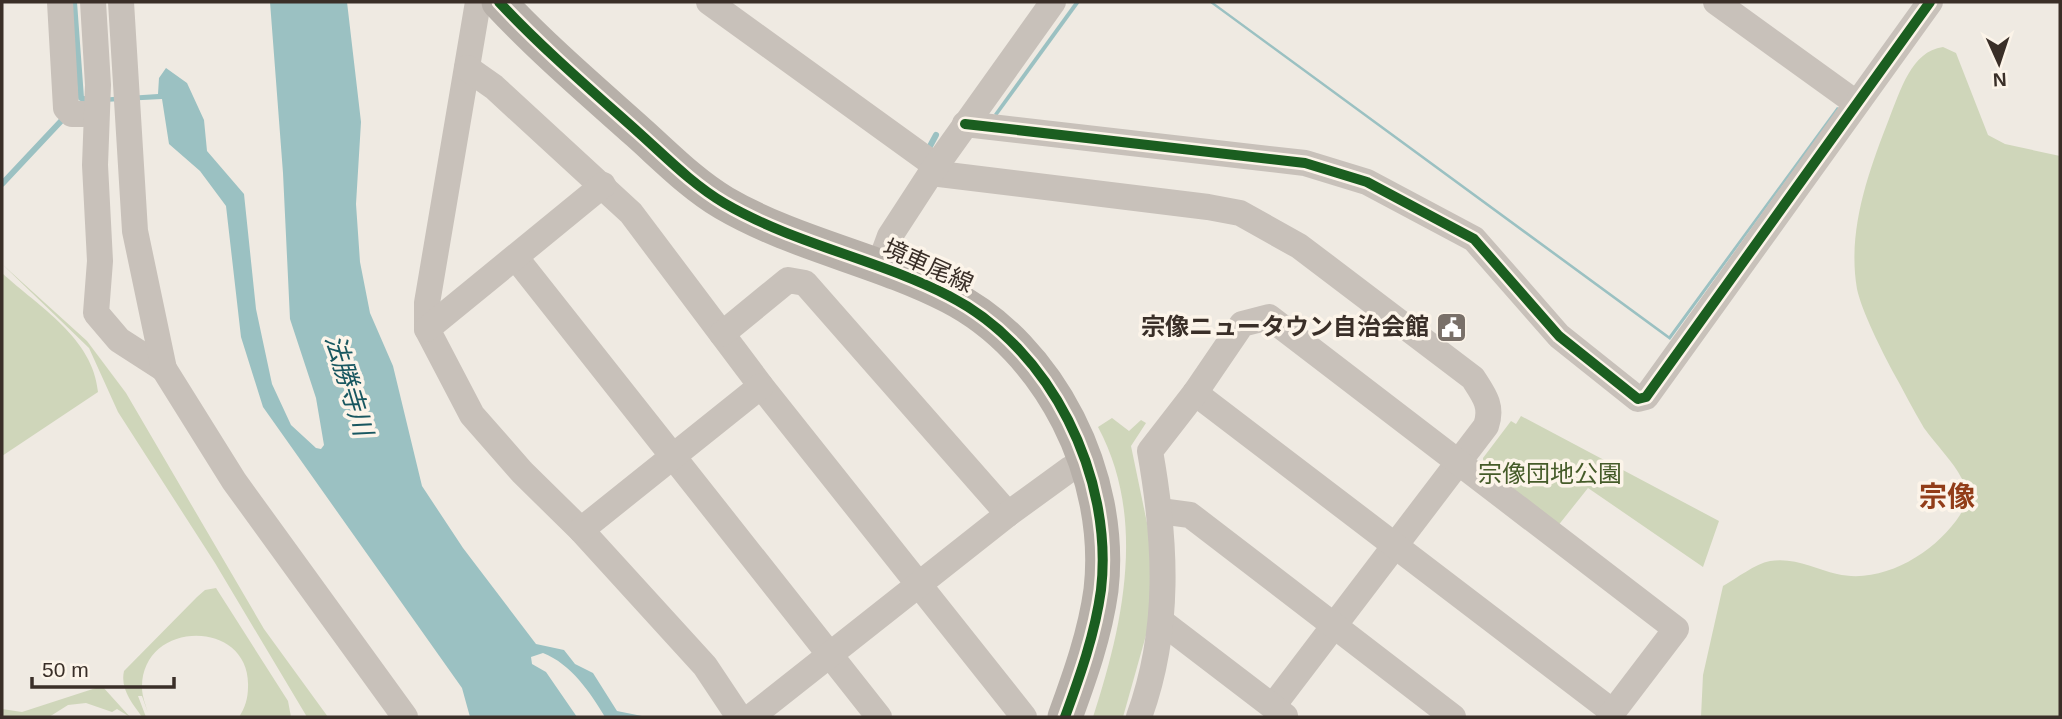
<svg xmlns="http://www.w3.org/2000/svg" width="2062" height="719" font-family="Arial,'Noto Sans JP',sans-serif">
<rect width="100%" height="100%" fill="#efeae2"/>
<!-- green -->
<g fill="#cfd6ba">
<path d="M1943,47L1956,53L1988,135L2005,144L2060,156V717H1701L1703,675L1723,586C1737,578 1755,564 1770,561C1795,557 1815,569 1837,574C1883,585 1936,552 1960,515C1966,506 1967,490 1962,479C1953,461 1936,445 1924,428C1913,410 1904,391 1893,372C1882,351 1862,312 1857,289C1847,231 1868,173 1889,119C1900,92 1911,51 1943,47Z"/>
<polygon points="2,264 87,341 126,393 264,629 328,717 307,717 215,563 118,412 89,348"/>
<path d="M2,273C39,307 93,338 98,392L2,456Z"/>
<polygon points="1521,416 1719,521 1703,567 1588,488 1557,527 1484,471 1483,458 1511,421 1516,424"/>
<path d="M1112,418L1129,431L1141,420L1146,423L1131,446L1152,547L1150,621L1123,717H1093C1123,625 1147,518 1098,427Z"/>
<path d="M216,588L288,701L291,717H239C245,708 248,698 248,687C251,618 141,619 142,688C142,696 146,706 148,713L142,696H138L146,717H142C132,703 120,689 124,671L197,597L205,590Z"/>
<polygon points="102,686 130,717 117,709 112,712 86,703 68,705 49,717 2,717 2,709 22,712"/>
</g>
<!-- water -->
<g fill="#9bc1c2">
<path d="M270,2H347L361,122L356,204L360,262L370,313L393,366L422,486L463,548L536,644L564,650L575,664L593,673L617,711L647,717H605C590,692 571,664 543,653L531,657L532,664L546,672L577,717H470L462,688L263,407L241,337L226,206L200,171L169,144L162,99L84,103L83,99L158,94L159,78L166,68L187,83L204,120L207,151L244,194L256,309L272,384L291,425L316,448L321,449L324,445L316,398L290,319L283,173Z"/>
<polygon points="1075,2 1080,2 997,116 994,114"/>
<polygon points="1209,2 1213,2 1669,336 1837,107 1839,108 1670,340"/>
</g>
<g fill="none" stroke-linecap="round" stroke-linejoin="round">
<!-- stream -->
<g stroke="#9bc1c2" stroke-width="6">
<polyline points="74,2 81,98 90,101"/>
<polyline points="925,148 929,148 936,135"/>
<polyline points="2,184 63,119"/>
</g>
<!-- minor -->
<g stroke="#c8c1ba" stroke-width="26">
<polyline points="60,2 66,108 72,114 83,114"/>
<polyline points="93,2 98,85 95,165 100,261 96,313 119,340 164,369"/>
<polyline points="121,2 135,231 164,369 234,481 405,717"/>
<polyline points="478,2 427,303 427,329 472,415 522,472 581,530 705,666 739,717"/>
<polyline points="709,2 936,166"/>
<polyline points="1716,2 1856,103"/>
<polyline points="467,68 494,87 631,213 761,386 1024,717"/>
<polyline points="965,124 1305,163 1367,182 1474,239 1559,336 1638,399 1646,397 1930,2"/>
<path d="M931,173L1208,207L1240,213L1299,246L1473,378C1484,395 1493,406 1486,426L1273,706"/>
<polyline points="516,258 879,717"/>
<polyline points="879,266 890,236 931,173 1053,2"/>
<polyline points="427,329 603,185"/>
<polyline points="722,334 788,280 805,283 1008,514"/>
<polyline points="1195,393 1613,712"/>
<polyline points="1160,511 1190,515 1453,717"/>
<polyline points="581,530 761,386"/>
<polyline points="1162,622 1285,716"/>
<polyline points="751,717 1008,514 1070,469 1085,463"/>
<path d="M1139,717C1171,629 1166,541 1150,451L1195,393L1242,324L1269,317L1676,629L1609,717"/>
</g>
<!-- major -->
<path stroke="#b7b0a9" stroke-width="35" d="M499,2C542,48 591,90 638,132C666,157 692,184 724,203C794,244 877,259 949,296C1051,348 1114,477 1101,590C1095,634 1080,676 1065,717"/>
<defs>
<g id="cycleway">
<path d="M499,2C542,48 591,90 638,132C666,157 692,184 724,203C794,244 877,259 949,296C1051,348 1114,477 1101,590C1095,634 1080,676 1065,717"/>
<polyline points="965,124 1305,163 1367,182 1474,239 1559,336 1638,399 1646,397 1930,2"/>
</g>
</defs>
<!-- cycleway casing -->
<use href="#cycleway" stroke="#fcf4e9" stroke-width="15"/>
<!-- cycleway -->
<use href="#cycleway" stroke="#1b5e20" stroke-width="10"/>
</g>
<!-- icons -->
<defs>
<symbol id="civic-square" viewBox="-11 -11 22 22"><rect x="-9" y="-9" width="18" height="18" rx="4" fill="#797069" stroke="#fcf4e9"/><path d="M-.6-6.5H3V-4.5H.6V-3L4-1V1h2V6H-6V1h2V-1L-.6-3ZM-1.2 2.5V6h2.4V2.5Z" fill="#fff"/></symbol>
</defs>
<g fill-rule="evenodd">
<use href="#civic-square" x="1434" y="310" width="35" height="35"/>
</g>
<g text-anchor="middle" stroke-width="7" stroke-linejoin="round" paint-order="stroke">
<!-- street labels -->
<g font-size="24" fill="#3a2f28" stroke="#fcf4e9">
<text transform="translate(928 266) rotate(24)" y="8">境車尾線</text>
</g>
<!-- poi labels -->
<g font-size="24" font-weight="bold" fill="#3a2f28" stroke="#fcf4e9" text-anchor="end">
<text x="1429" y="335">宗像ニュータウン自治会館</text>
</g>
<!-- park labels -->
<g font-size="24" fill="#455b29" stroke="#fcf4e9">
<text x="1550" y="482">宗像団地公園</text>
</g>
<!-- water labels -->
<g font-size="26" font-style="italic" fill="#185760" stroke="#fcf4e9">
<text transform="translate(349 385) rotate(73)" y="9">法勝寺川</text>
</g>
<!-- quarter labels -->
<g font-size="28" font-weight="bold" fill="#923d18" stroke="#fcf4e9">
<text x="1947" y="506">宗像</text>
</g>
</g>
<!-- border -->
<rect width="2062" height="719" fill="none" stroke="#3a2f28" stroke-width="7"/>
<!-- north arrow -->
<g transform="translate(1999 63) rotate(177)" stroke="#fcf4e9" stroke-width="5" paint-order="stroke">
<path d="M0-5L12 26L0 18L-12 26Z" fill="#3a2f28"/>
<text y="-10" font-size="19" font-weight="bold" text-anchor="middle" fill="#3a2f28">N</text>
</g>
<!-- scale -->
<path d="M32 677v10h142v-10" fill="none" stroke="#3a2f28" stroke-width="3.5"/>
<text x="42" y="677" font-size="21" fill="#3a2f28" stroke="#fcf4e9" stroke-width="5" paint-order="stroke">50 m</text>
</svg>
